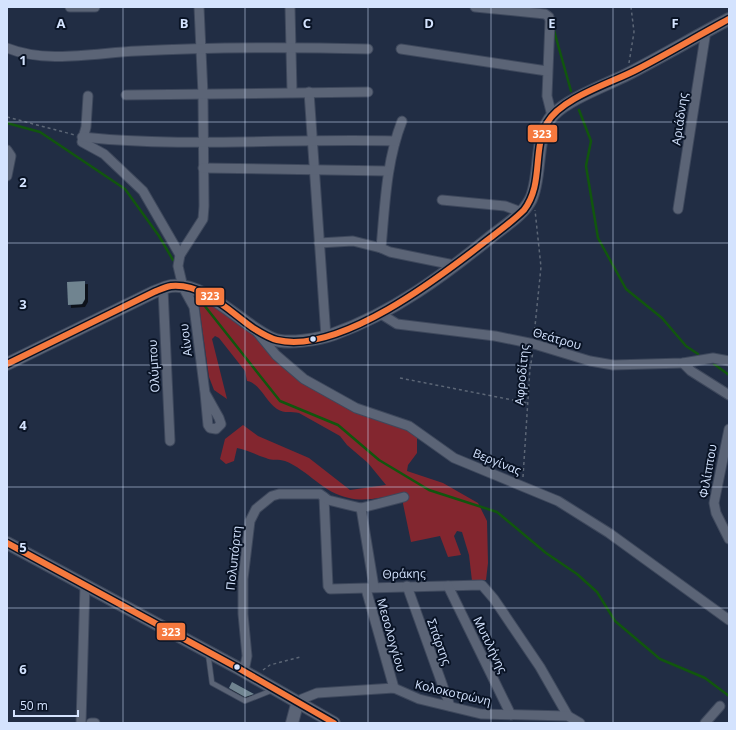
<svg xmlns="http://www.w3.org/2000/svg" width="736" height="730" font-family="'Open Sans',sans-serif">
<defs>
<filter id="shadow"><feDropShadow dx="3" dy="3" stdDeviation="0" flood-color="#0009"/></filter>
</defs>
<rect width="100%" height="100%" fill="#212d44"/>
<!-- green -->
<path fill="#83262f" d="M203,299L255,331L303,380L408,428L417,435V453L408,465L407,471L443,483L478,503L487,521L488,563L486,580L472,581L469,555L462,532L457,531L454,536L461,555L448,557L440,536L411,542L401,494C384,497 365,502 349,498C323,493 308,470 285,461C279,459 272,461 266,458C256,455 248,450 237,448L234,461L226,464L220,459L225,439L243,425L258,436L309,458L350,490L386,485L368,463L347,445L340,436L299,413C291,411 285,414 277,409C266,402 260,383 247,381L245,371L219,338L215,336L212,339L227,399L214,390L209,377L199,305V302Z"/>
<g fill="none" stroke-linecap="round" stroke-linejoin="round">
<!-- stream -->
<g stroke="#11560e" stroke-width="2.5">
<polyline points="553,27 571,91"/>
<polyline points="579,110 591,141 586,166 598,238 626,289 662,318 686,346 698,354"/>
<polyline points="7,123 40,132 125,189 159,236 173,260"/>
<polyline points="204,305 280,401 338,425 379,460 429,490 497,512 546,553 577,574 597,592 615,621 660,659 705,678 729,696"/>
<polyline points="714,364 729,375"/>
</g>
</g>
<!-- building -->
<g fill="#6f8490" filter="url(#shadow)">
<polygon points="85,281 85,299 82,304 68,305 67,282"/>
<polygon points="232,682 254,694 245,697 229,688"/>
</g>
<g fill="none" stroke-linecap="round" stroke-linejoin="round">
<defs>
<polyline id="lane" points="208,653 212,683 245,701 273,690"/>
<g id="street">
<polyline points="70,7 95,7"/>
<polyline points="199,7 203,94 204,206 203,219 180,255 178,266 183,287 194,307 205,393 219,418 221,424 216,429 210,428 208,425 205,393"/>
<polyline points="290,7 292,92"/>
<polyline points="475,7 545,14 549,17 550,21 547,96 552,116"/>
<path d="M7,48C47,64 95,53 137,51C214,47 291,47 368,49"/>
<polyline points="401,49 547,71"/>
<polyline points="309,92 326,337"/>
<polyline points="126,95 368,92"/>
<polyline points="88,96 86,127 82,142 104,154 143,191 180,255"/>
<path d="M402,121C386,162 385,205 381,248L390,252L454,265"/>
<path d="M82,137C185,148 290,138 394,141"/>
<polyline points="7,150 11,156 7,176"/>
<polyline points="203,168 387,171"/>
<polyline points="442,200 505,206 521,212"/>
<polyline points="678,209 706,31"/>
<polyline points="319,243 353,241 381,248"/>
<polyline points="163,289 170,441"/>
<polyline points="381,314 397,324 495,336 534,344 590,361 613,365 683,363 713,358 729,361"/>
<polyline points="258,333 276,355 304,379 356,408 409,426 454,458 558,501 609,533 729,620"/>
<polyline points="683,363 691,371 729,395"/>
<polyline points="729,429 714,503 716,513 729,539"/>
<polyline points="324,497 328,586 330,589 482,585 494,599 540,667 568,716"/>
<polyline points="361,508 374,587"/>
<polyline points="407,586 450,706"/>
<polyline points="448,586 511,715"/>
<polyline points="366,589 394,688"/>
<polyline points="244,671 247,656 243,614 243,579 250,521 256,509 272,496 279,494 320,494 328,500 361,508 404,497"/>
<polyline points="299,702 302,699 317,693 394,688 419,699 481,714 568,716 580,723"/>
<polyline points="81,723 85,585"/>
<polyline points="91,723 95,723"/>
<polyline points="705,723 720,706"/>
</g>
<g id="secondary">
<path d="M7,364L154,292C159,290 166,287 171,286C207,282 242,326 273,339C287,345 320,339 334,334C393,313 444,275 492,236C506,225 523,215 531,199C542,175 534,135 553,115C568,99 606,85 626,75C661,57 695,37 729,19"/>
<polyline points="7,543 238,668 334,723"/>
<polyline points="292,723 296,708 299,702"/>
</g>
</defs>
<!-- lane casing -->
<use href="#lane" stroke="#3e485c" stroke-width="6"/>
<!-- street casing -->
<use href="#street" stroke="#3e485c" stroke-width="11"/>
<!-- secondary casing -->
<use href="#secondary" stroke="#3e485c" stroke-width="14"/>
<!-- path -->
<g stroke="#5c6676" stroke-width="1.5" stroke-dasharray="3 3" stroke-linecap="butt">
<polyline points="629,63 634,32 631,7"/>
<polyline points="7,117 75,135"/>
<polyline points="534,336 541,267 535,210"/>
<polyline points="400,378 528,403"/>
<polyline points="523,477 530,368 533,352"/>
<polyline points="263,670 270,665 300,657"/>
</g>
<!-- lane -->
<use href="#lane" stroke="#5b6476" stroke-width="4.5"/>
<!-- street -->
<use href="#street" stroke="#5b6476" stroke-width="9"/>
<!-- secondary -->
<use href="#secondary" stroke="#5b6476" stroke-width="12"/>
<defs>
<g id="bus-1">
<path d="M7,364L154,292C159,290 165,287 171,286C203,283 229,311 253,328C261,333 269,338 277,340C339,355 440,277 486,241C499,231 512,222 524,210C544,184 532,150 547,123C562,97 612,83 638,69C669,53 699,35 729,19"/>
<polyline points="7,543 238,668 334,723"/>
</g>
</defs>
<!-- bus-1 casing -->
<use href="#bus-1" stroke="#091325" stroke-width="9"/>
<!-- bus-1 -->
<use href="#bus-1" stroke="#f6793e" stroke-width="6"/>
</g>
<!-- grid -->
<path fill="none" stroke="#d4e3fe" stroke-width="1" stroke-opacity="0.55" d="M123,7V723M245,7V723M368,7V723M491,7V723M613,7V723M7,122H729M7,243H729M7,365H729M7,487H729M7,608H729"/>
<!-- markers -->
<g fill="#d4e3fe" stroke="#091325" stroke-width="1.5">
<circle cx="313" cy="339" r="3.5"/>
<circle cx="237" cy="667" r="3.5"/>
</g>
<g text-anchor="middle" stroke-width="4" stroke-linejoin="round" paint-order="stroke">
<!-- street labels -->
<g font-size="12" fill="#d4e3fe" stroke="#091325">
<text transform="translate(680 119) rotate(-82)" y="4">Αριάδνης</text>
<text transform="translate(557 339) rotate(16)" y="4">Θεάτρου</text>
<text transform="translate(186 340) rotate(-97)" y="4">Αίνου</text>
<text transform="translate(154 366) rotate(-93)" y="4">Ολύμπου</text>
<text transform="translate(522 375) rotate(-85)" y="4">Αφροδίτης</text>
<text transform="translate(497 462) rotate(22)" y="4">Βεργίνας</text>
<text transform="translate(708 471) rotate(-80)" y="4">Φιλίππου</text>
<text transform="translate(234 558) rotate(-84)" y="4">Πολυπόρτη</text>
<text transform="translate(404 574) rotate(-1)" y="4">Θράκης</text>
<text transform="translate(391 635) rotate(74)" y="4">Μεσολογγίου</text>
<text transform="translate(439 642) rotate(70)" y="4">Σπάρτης</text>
<text transform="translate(490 645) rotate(64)" y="4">Μυτιλήνης</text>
<text transform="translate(453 693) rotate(13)" y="4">Κολοκοτρώνη</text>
</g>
</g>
<g font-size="13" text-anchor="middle" font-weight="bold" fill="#d4e3fe" stroke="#091325" stroke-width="4" stroke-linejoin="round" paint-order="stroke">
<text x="61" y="28">A</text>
<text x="184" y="28">B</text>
<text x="307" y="28">C</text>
<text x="429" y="28">D</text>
<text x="552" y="28">E</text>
<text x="675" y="28">F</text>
<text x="23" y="65">1</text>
<text x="23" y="187">2</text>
<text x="23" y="309">3</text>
<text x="23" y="430">4</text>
<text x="23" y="552">5</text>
<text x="23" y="674">6</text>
</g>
<g stroke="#091325" stroke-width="1.5">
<rect x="527" y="124" width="31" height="19" rx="4" fill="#f6793e"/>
<rect x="195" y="287" width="30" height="19" rx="4" fill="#f6793e"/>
<rect x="156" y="622" width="30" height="19" rx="4" fill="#f6793e"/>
</g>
<g font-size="11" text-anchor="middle" font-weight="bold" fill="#fff">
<text x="542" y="138">323</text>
<text x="210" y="300">323</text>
<text x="171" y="636">323</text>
</g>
<!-- border -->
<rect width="736" height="730" fill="none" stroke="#d4e3fe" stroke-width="16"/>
<!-- scale -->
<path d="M14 710v6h64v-6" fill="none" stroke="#d4e3fe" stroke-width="2"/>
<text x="20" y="710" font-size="12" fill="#d4e3fe" stroke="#091325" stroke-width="3" paint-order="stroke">50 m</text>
</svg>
